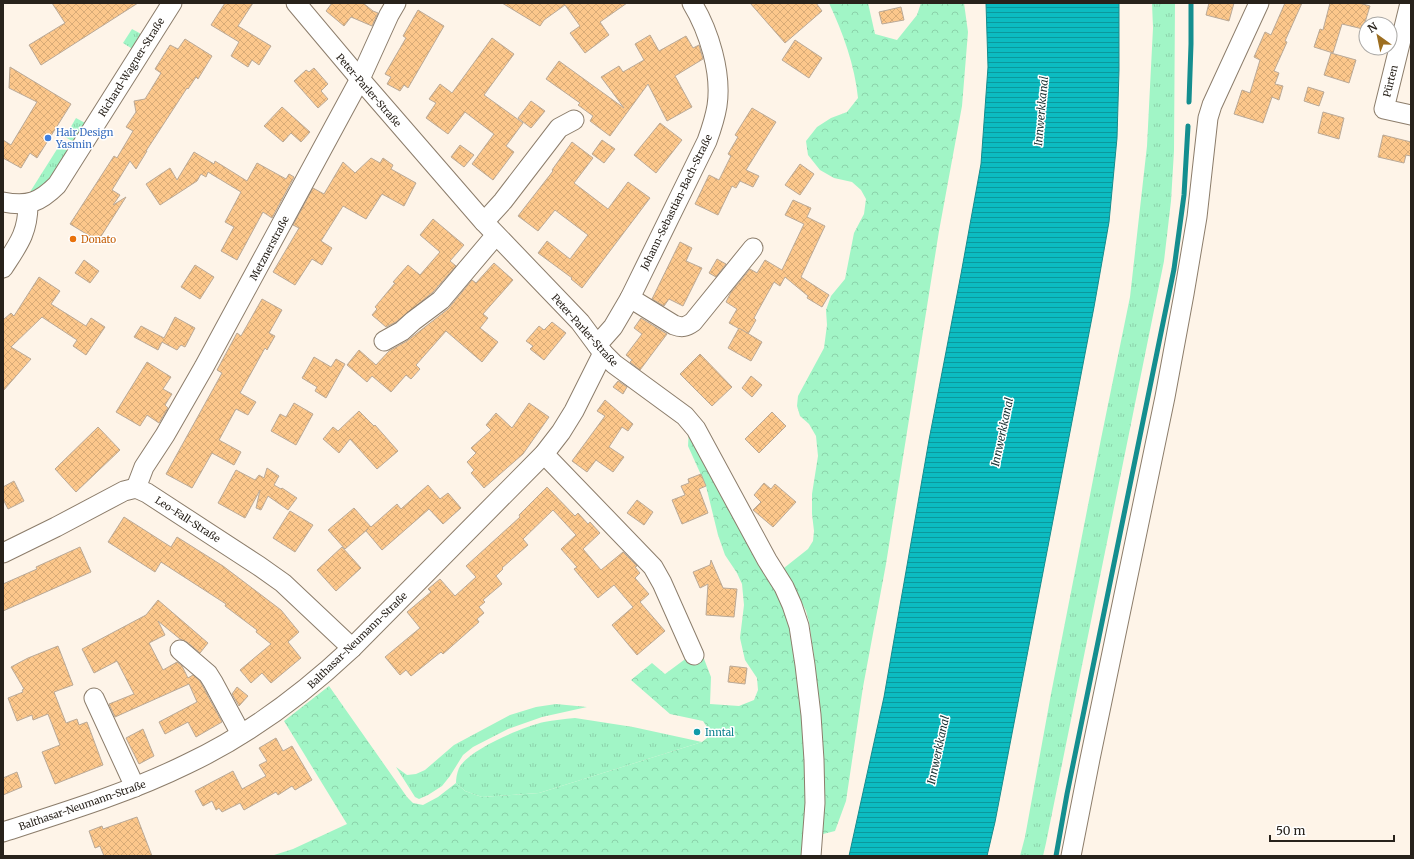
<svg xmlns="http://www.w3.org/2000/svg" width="1414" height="859" font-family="Merriweather,serif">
<defs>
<pattern id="grass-tufts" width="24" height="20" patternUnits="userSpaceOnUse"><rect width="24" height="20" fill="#a1f5c6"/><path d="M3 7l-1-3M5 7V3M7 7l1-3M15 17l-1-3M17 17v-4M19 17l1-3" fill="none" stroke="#8bd2aa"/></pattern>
<pattern id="forest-crowns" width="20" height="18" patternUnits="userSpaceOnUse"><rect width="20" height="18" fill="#a1f5c6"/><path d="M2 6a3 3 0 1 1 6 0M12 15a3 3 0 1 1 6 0" fill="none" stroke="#8bd2aa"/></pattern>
<pattern id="water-rules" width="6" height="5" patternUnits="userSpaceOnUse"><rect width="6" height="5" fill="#0cbcc1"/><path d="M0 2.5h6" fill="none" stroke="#0c989c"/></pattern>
<pattern id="building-cross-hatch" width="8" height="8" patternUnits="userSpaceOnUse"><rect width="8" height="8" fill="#fcc78b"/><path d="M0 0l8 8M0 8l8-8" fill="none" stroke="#d8ab77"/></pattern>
</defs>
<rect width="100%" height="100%" fill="#fef4e8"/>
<!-- grass -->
<g fill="url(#grass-tufts)">
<polygon points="1152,3 1175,3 1174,151 1171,201 1164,261 1046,843 1043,856 1020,856 1025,837 1051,694 1101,439 1130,297 1147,146 1153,28"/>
<polygon points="132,29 143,35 134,50 123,43"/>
<polygon points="76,118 87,124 76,143 65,137"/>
<path d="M59,146L70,152C59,169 50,188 30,192Z"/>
<polygon points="556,704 587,707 542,717 508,729 473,747 463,755 450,776 442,786 428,795 419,799 415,797 396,767 407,775 416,774 425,770 454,745 510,715 536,707"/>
<path d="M575,718L633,727L702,742L539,793L482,797L465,791L456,783C456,778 457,773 459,768C469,749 523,727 544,722C554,720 564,719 575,718Z"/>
</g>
<!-- forest -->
<g fill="url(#forest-crowns)">
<path d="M829,3H868L875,34L897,40L917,15L921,3H964L968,32L962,106L939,231L886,564L863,687L846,801L835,831L823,834V755L815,664L809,622L806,611L784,568L808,549L813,541L814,531L812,514V494L818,456L816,436L809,424L800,416L797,406L798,396L824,348L827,325L826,310L831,296L845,279L854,233L864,214L866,199L861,190L852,182L834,178L820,170L808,155L806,141L817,127L831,118L847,112L858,98C855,66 843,33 829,3Z"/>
<polygon points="689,429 770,577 791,627 810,784 808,821 802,856 271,856 293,849 347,824 284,721 329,686 407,797 413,803 423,805 438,797 456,783 465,791 482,797 539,793 702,742 707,738 709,733 707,727 703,721 670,714 631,680 652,663 665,674 688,657 701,651 711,677 710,704 739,706 754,700 758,690 757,678 745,660 740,638 744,605 742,584 737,573 725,555 718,535 706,486 688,446"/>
</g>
<!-- water -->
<polygon fill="url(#water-rules)" stroke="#148e8f" points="986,3 1119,3 1119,70 1117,138 1109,222 1094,307 1025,666 995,822 987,856 849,856 884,697 929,440 961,274 981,164 988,67"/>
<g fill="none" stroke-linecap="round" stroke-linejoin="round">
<!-- stream -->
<g stroke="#148e8f" stroke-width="5">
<polyline points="1189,102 1191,44 1191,3"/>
<polyline points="1056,856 1067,794 1174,269 1184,195 1188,126"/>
</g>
</g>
<!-- building -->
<g fill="url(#building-cross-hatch)" stroke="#baa997">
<polygon points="52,3 138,3 41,65 29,45 65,23"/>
<polygon points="225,3 253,3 238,26 271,46 259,65 252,60 248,67 231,56 239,42 211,25"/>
<polygon points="332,3 363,3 373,11 378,13 372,26 351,17 344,26 326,11"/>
<polygon points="502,3 627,3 600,22 609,35 585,53 570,33 580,26 565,5 544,20 540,26"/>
<polygon points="750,3 816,3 822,11 785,43"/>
<polygon points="1209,3 1234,3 1229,21 1206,15"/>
<polygon points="1285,3 1302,3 1285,41 1287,42 1274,71 1279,73 1275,84 1283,86 1279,100 1272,97 1263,123 1234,114 1242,90 1250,93 1260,60 1254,57 1265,32 1271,35"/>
<polygon points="1330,3 1359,3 1370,6 1363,29 1342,24 1333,53 1314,47 1320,29 1323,30"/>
<polygon points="901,7 904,20 882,24 879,12"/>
<polygon points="418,10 444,26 408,88 404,85 400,91 387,84 391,77 385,74 406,38 403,36"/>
<polygon points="650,35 659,51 686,36 693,48 699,45 703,59 675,76 692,107 667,121 648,84 610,136 590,121 593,116 578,105 580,103 546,79 559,61 624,108 601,77 619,66 623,72 644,60 635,44"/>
<polygon points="492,38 514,54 484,95 523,123 506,146 514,152 493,180 472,164 494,134 465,112 448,134 426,118 436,103 429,99 440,84 452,93"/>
<polygon points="185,39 212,56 198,79 196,77 188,89 187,88 146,151 147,151 136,169 130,161 112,190 120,195 113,205 126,197 98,241 70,224 114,156 117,158 133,131 126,127 136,112 134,101 145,99 161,73 155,69 170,45 178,49"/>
<polygon points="795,40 822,58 809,78 782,60"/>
<polygon points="1331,53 1356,60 1349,83 1324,75"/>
<polygon points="10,67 71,104 37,158 30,153 21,168 3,158 3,140 11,145 37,102 9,88"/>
<polygon points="314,68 328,84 321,91 328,99 318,108 294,81 306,70 309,72"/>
<polygon points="1308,87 1324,92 1319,106 1304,101"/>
<polygon points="531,101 545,111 531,128 518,118"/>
<polygon points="282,107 310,132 301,142 291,133 283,142 264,126"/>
<polygon points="752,108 776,122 746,170 759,176 753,187 740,181 736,188 732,186 718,215 695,204 709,175 719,180 731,156 728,154 738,137 735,135"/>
<polygon points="1323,112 1344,118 1339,139 1318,133"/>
<polygon points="660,123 682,140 656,173 634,155"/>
<polygon points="1383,135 1411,142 1411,156 1406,155 1404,163 1378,157"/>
<polygon points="602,140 615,149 604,163 592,154"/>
<polygon points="572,142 593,158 574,183 608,209 628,182 650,198 582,288 571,279 572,278 538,253 547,241 570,259 588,235 555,210 538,231 518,216 553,171 552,170"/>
<polygon points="460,145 474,155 464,167 451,157"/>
<polygon points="194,152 214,164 215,161 247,181 257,163 286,179 289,174 294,177 272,218 263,212 237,260 221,251 234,227 225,222 241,192 208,172 206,177 201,174 197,181 160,205 146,184 170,168 177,180"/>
<polygon points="371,158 380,163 383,158 393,165 391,169 416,183 404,206 382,194 366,219 343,206 321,241 332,248 322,265 312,259 295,285 273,272 299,228 293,225 313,188 324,194 343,162 355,173"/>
<polygon points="800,164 814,174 800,195 785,185"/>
<polygon points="793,200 811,208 807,217 825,226 801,277 829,295 822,307 807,298 808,296 785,277 780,286 774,282 754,318 756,320 748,334 729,323 737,309 726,302 731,292 750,269 757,273 765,260 782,270 804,224 785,215"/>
<polygon points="433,219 464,245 450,261 456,266 433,292 396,322 386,327 372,315 377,309 375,307 395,283 393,282 408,265 420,275 440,252 420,235"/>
<polygon points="680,242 692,248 686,261 702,268 683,306 669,299 664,306 652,299"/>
<polygon points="717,259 726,264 716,277 709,273"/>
<polygon points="84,260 99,271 90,283 75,273"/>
<polygon points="494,263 513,280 483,314 488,318 480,328 498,342 482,362 446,331 416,365 420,369 411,379 406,375 391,392 372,376 367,382 347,365 359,350 376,365 389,351 407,341 448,309 472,280 476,283"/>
<polygon points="195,265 214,277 200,299 181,287"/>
<polygon points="39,277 60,291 51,304 86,326 91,318 105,327 86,355 73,346 77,340 42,317 11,347 31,359 3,391 3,320 11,313 14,316"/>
<polygon points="262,299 282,310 269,333 275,336 267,350 265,348 240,393 256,402 248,415 236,409 219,440 241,452 234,465 212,453 192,488 166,474 222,373 217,370 237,333 241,336"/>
<polygon points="175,317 195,328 185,347 181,345 177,350 162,342 158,350 134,337 141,326 164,338"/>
<polygon points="641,318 667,334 640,370 630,362 632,360 626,355 642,334 634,328"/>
<polygon points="552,322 566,333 544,360 530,349 533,346 526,341 539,326 544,330"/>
<polygon points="739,328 762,342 751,361 728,348"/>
<polygon points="700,354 732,387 712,406 680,374"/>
<polygon points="314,357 331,367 336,359 345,364 326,398 315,391 317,387 302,378"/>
<polygon points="147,362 171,377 163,389 172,394 165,405 168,408 159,423 147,415 140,426 116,412"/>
<polygon points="751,376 762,385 752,397 742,388"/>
<polygon points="618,381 627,387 623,394 613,387"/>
<polygon points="605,400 633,424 628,431 622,427 609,447 624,457 613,472 596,460 587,472 572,461 605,416 597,411"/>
<polygon points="294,403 313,414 296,445 271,431 280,414 286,417"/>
<polygon points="529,403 549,417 523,454 484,488 471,473 474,470 467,462 476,453 471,448 491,430 486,425 496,413 512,428"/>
<polygon points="359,411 374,426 375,425 398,451 377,469 350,439 339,453 323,439 333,427 338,431"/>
<polygon points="772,412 786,426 759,453 745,439"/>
<polygon points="98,427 120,450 76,492 55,469"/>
<polygon points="267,468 279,476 274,485 281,489 282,488 297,498 288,510 268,496 261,510 256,508 260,490 245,518 218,503 236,470 255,480 259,475 264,478"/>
<polygon points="701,474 706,486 699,489 708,513 682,524 672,500 685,495 681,486 689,483 688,479"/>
<polygon points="14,481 24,501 8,509 3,499 3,487"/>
<polygon points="764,483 771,489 775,484 796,502 773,527 753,510 761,502 754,495"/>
<polygon points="428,485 440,499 448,493 461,508 443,524 429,509 382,550 366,531 368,529 345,549 328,530 354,508 371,527 397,504 401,509"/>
<polygon points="547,487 575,516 578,513 588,524 590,522 600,533 583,549 601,570 623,552 637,566 635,567 640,573 635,578 649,594 640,602 665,631 637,655 612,625 633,607 614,585 598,598 574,569 577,567 561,549 576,535 553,510 523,539 528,545 502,568 503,569 496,576 502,584 483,600 485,602 479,607 484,613 477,619 479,622 443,654 441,652 411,676 406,670 400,675 385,657 420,628 407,612 431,592 428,589 440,579 455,596 476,577 466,566 520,517 519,515"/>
<polygon points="637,500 653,512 644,525 627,513"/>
<polygon points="290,511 313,525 295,552 273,538"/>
<polygon points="124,517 171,547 177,537 223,566 281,610 299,632 288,642 301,658 271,683 262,673 251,683 240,670 271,644 256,632 257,630 225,606 226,604 161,562 155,572 108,542"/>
<polygon points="80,547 91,572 3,611 3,584 37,569 36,567"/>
<polygon points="342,547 361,568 336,591 317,570"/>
<polygon points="711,560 723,588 737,589 734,617 706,615 708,584 700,588 693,572 710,565"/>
<polygon points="158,600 208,643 200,653 187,642 180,639 158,621 165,635 149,643 163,670 177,662 182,666 188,678 193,675 200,681 222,722 196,737 188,722 165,734 159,722 197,702 189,684 115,717 109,704 134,694 117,661 94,673 82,649 146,615"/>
<polygon points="58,646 73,685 54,692 66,723 77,719 79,725 87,722 103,765 55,784 42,752 60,745 48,714 33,720 32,715 17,721 8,698 23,692 22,690 24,689 11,667 28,658"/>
<polygon points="730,666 747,668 745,684 728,682"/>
<polygon points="237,687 248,696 239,706 232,694"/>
<polygon points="143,729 154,756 139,764 126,738"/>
<polygon points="276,738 283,751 292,746 312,780 295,790 292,786 278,795 276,792 244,810 240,803 222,812 219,808 216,810 212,801 203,806 195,791 233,771 242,789 266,776 259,765 267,761 259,748"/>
<polygon points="17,772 22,787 3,795 3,778"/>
<polygon points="137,817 152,856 104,856 100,846 95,848 89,831 102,826 103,829"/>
</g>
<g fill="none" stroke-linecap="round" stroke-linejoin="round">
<defs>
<g id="minor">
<polyline points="296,3 360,79 484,222 580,322 603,353 614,364 685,416 696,429 767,560 784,587 792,605 799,626 805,665 811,715 814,760 815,803 811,856"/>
<polyline points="1410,3 1384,109 1411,115"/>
<path d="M3,202C28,207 40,202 57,185L172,3"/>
<polyline points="484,222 503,201 559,128 574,120"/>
<path d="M3,268C18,245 28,233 28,204"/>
<path d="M630,298L674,325C682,328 686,327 693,322L753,248"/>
<polyline points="384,341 402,331 413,321 441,300 496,235"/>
<path d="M597,345L613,327L630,298L707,141C711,130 715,118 717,106C722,73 709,31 692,3"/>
<polyline points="544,454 653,567 662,583 694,655"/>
<polyline points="136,488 144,467 165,435 204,367 360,79 389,15 396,3"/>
<polyline points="3,553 56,527 124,491 136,488 147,493 259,566 283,583 352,648"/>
<polyline points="180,650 208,674 213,682 241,734"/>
<polyline points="94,698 135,787"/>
<path d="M3,832C65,812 128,793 187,764C249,735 303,694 352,648L544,454L561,432L574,411L603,353"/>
<polyline points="1071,856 1090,759 1165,397 1184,294 1197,217 1208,118 1212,105 1259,3"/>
</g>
</defs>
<!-- minor casing -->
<use href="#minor" stroke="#8c7d6b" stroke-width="21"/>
<!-- minor -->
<use href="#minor" stroke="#fff" stroke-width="19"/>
</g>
<!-- markers -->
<circle fill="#3f7fe0" stroke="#fff" stroke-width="1.5" cx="48" cy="138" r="4"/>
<circle fill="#e8710a" stroke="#fff" stroke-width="1.5" cx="73" cy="239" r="4"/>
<circle fill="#0f9aa8" stroke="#fff" stroke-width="1.5" cx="697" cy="732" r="4"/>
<g text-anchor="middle" stroke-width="3" stroke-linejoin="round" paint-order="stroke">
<!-- street labels -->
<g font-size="10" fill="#28221b" stroke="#fff">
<text transform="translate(131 67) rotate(-58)" y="4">Richard-Wagner-Straße</text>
<text transform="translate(1390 81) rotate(-76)" y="4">Pürten</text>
<text transform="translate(369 90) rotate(49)" y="4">Peter-Parler-Straße</text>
<text transform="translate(676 202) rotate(-64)" y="4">Johann-Sebastian-Bach-Straße</text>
<text transform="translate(269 248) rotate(-62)" y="4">Metznerstraße</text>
<text transform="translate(585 330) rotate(48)" y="4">Peter-Parler-Straße</text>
<text transform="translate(188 519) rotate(33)" y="4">Leo-Fall-Straße</text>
<text transform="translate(357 640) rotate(-44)" y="4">Balthasar-Neumann-Straße</text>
<text transform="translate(82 805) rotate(-19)" y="4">Balthasar-Neumann-Straße</text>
</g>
<!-- shop labels -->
<g font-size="10" fill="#366cbe" stroke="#fff" text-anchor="start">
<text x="56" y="136">Hair Design<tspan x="56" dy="12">Yasmin</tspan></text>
</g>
<!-- food labels -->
<g font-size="10" fill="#c56008" stroke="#fff" text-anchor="start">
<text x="81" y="243">Donato</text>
</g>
<!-- culture labels -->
<g font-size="10" fill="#0d838f" stroke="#fff" text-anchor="start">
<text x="705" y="736">Inntal</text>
</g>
<!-- water labels -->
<g font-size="11" font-style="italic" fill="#1a3233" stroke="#fff">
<text transform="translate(1041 111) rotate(-85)" y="4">Innwerkkanal</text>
<text transform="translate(1002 432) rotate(-78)" y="4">Innwerkkanal</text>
<text transform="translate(938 750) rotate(-78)" y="4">Innwerkkanal</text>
</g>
</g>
<!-- border -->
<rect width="1414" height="859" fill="none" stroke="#28221b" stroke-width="8"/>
<!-- north arrow -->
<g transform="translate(1378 36) rotate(327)"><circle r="19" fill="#ffffff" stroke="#a9a7a4"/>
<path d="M0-3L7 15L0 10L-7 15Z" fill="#9d6e20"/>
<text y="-6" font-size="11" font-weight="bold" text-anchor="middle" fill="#28221b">N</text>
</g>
<!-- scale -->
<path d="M1270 835v6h124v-6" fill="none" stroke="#28221b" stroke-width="2"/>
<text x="1276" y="835" font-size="12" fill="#28221b" stroke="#ffffff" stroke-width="3" paint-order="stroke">50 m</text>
</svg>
